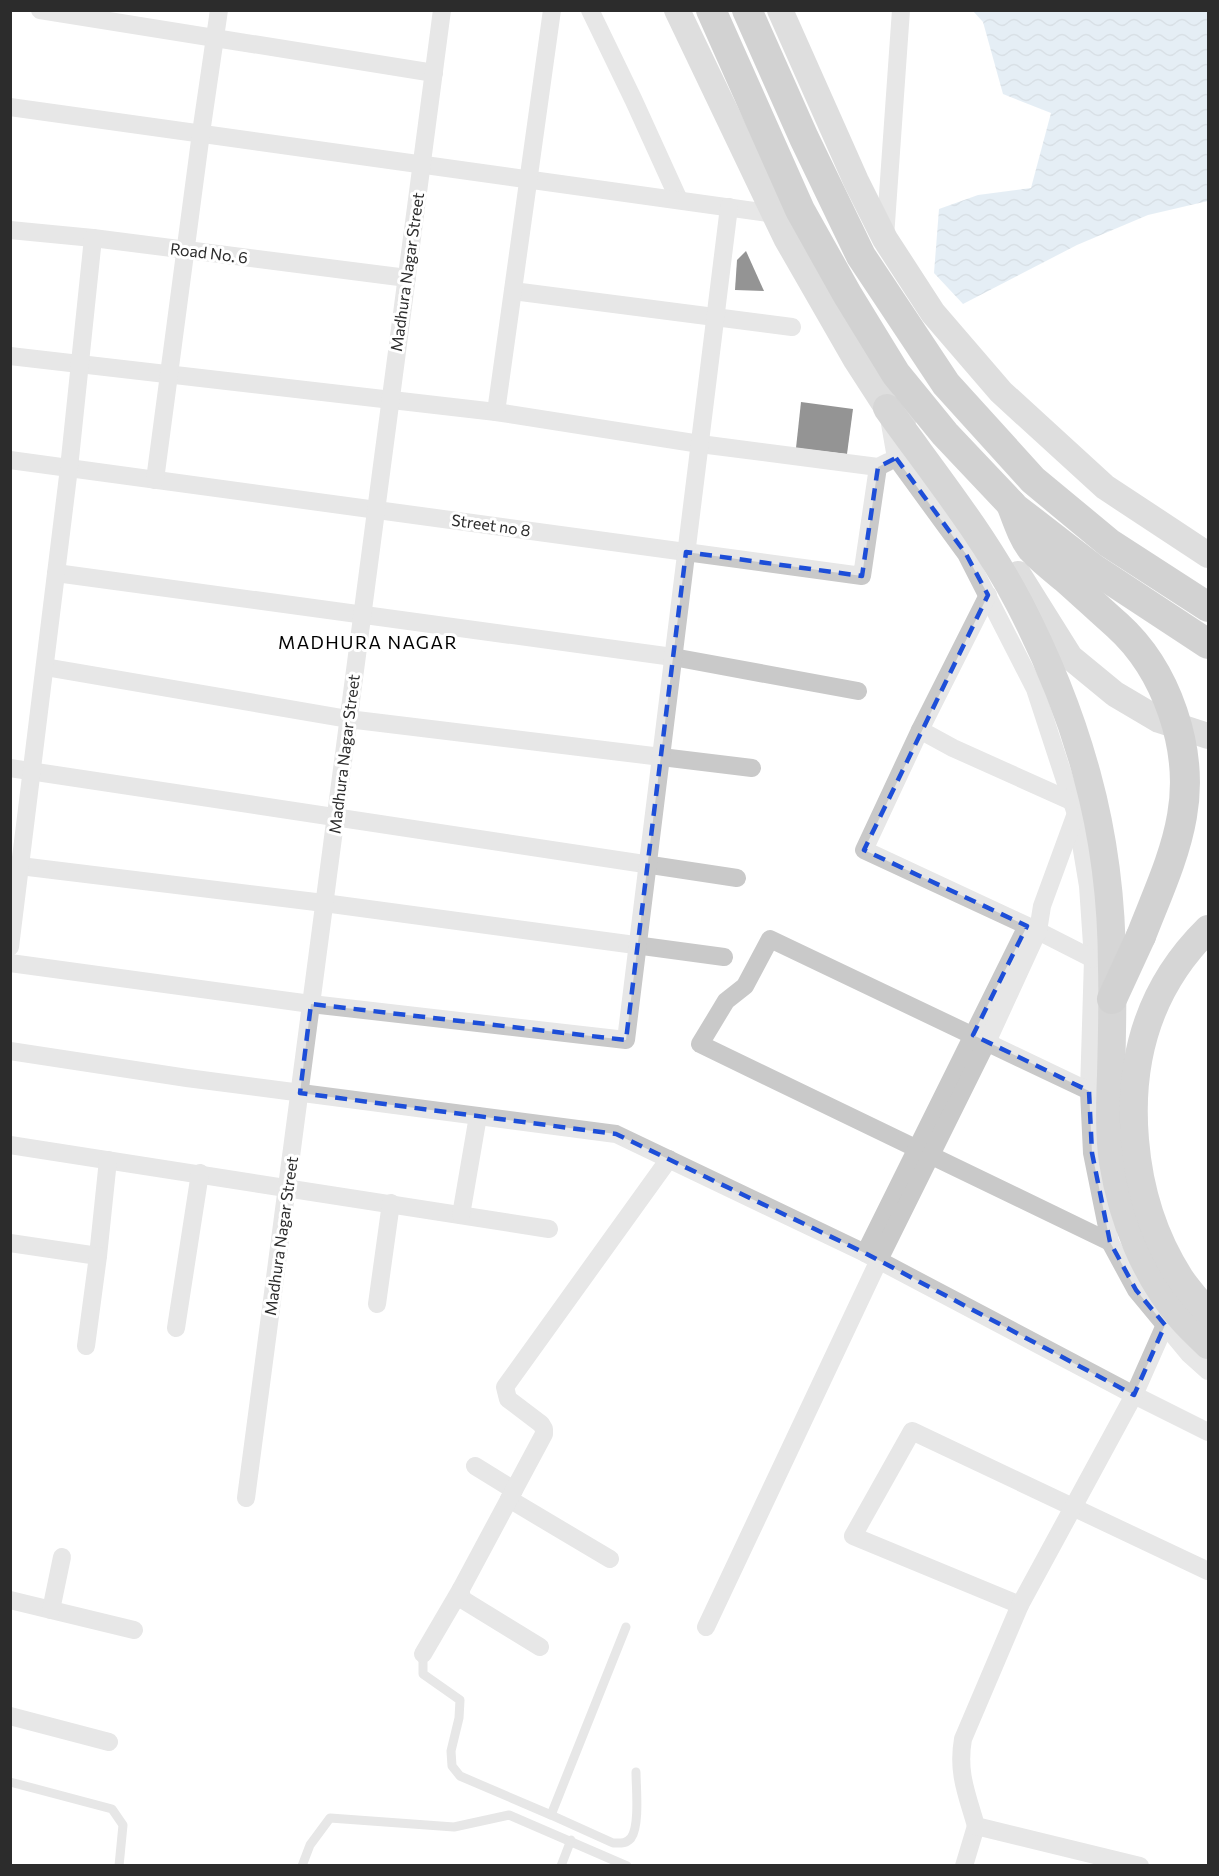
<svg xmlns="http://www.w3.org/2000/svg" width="1219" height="1876" font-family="Commissioner,sans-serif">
<defs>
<pattern id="water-waves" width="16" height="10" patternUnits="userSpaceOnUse" patternTransform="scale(1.5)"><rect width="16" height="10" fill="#c6dae9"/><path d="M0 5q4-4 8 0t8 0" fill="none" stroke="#aabbc8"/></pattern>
</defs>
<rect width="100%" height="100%" fill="#fff"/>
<!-- water -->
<polygon fill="url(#water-waves)" points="973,11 1208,11 1208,201 1148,215 1077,245 963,304 934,273 939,209 978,195 1031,188 1051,113 1003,94 983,22"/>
<!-- building -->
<g fill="#131313">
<polygon points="746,251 764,291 735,290 737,260"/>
<polygon points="801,402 853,409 847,454 796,448"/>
</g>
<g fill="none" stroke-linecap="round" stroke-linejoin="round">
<!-- service -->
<g stroke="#c9c9c9" stroke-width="9">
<polyline points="423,1654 423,1674 460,1700 459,1718 451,1751 452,1766 460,1776 551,1815 626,1627"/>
<polyline points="10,1782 112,1809 123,1825 119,1866"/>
<path d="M551,1815L613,1843C620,1843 626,1844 631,1838C640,1826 636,1787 636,1772"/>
<polyline points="302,1866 310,1845 330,1818 454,1827 509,1815 627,1866"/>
<polyline points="561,1866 571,1840"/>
</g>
<!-- minor -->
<g stroke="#c9c9c9" stroke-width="18">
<polyline points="40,10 434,73"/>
<polyline points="590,10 634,101 679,200"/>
<polyline points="10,107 775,214"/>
<polyline points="10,230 93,238 407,278"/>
<polyline points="885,237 901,10"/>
<polyline points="513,291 792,327"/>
<polyline points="10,356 496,412 700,444 878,467 888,462"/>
<polyline points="496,412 552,10"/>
<polyline points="889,418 896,458 966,554 1035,689 1076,814 1088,886 1093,959 1089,1091 1092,1153 1110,1242 1136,1290 1189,1354 1208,1371"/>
<polyline points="10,460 862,576 878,467"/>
<polyline points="155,480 201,133 219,10"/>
<polyline points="56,573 673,657 858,691"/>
<polyline points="988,595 920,730 864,850 1038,931 1093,959"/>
<polyline points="45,667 348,719 752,768"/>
<polyline points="920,730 953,748 1071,801"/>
<polyline points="10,768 737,878"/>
<polyline points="20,866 324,903 724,957"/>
<polyline points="10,947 69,468 93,238"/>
<polyline points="10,963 311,1004 626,1040 729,207"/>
<polyline points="10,1051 187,1078 616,1134 865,1253 1134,1395 1208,1432"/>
<polyline points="1089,1091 770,939 745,986 726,1001 700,1044 1110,1242"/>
<polyline points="10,1145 549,1229"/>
<polyline points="461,1215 478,1116"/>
<polyline points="10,1243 98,1256 108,1160"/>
<polyline points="865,1253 1025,930"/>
<polyline points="377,1304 391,1203"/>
<polyline points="176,1328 200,1173"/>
<polyline points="86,1346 98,1256"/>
<polyline points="475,1466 514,1490"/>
<polyline points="246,1498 442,10"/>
<polyline points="509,1499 610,1559"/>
<polyline points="10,1600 134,1630"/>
<polyline points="1020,1605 853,1536 912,1431 1208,1571"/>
<polyline points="51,1610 62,1557"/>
<polyline points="706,1627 879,1260 987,1042 1038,931 1042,906 1075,816"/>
<polyline points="540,1647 465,1601 461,1596 461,1589 544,1434 544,1429 541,1424 508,1399 505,1387 669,1159"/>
<polyline points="423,1654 461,1589"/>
<polyline points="10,1716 109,1742"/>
<polyline points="964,1866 976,1826"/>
<path d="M1140,1866L976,1826C967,1794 957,1773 963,1739L1020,1605L1134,1395L1165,1325"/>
</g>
<!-- secondary -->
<g stroke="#b6b6b6" stroke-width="26">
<polyline points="677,10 786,238 856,360 887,408 903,421"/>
<polyline points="780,10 856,181 885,239 933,313 1001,392 1105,487 1208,555"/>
<polyline points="1018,574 1070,657 1115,694 1159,720 1208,736"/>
</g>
<!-- primary -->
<g stroke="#a4a4a4" stroke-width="28">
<path d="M887,408C932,471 983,534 1019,603C1047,657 1071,716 1087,775C1104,837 1112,903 1112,968C1113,1003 1112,1039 1111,1075C1110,1104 1109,1134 1113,1162C1122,1218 1145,1277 1183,1320C1191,1329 1200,1337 1208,1345"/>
<path d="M1208,929C1149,987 1128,1058 1135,1140C1139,1189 1153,1236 1180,1278C1188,1290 1199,1302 1208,1313"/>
</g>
<!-- trunk -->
<g stroke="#9c9c9c" stroke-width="30">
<polyline points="711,10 800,210 847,294 896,374 945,434 1015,508 1094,569 1208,644"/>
<polyline points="747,10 804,138 861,256 946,384 1033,480 1109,543 1208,607"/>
<polyline points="1112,999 1141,936"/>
</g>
<!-- trunk-bridge -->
<path stroke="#9c9c9c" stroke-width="30" d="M1011,504C1017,519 1022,536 1032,549C1042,560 1055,570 1066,579C1083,594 1100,610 1117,625C1167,670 1194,749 1182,816C1175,857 1156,897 1141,936"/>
</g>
<!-- marked area -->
<path d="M0 0H1219V1876H0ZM896,458L966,554L988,595L864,850L1027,926L973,1035L1089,1091L1092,1153L1110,1242L1136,1290L1165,1325L1134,1395L865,1253L616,1134L300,1093L311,1004L626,1040L686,552L862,576L878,467Z" fill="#fff" fill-opacity=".55" fill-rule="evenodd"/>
<path fill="none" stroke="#1d4ed8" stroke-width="4.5" stroke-dasharray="12 8" stroke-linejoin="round" d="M896,458L966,554L988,595L864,850L1027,926L973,1035L1089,1091L1092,1153L1110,1242L1136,1290L1165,1325L1134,1395L865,1253L616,1134L300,1093L311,1004L626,1040L686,552L862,576L878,467Z"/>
<g text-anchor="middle" stroke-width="6" stroke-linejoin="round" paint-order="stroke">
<!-- street labels -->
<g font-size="16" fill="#2c2c2c" stroke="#fff">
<text transform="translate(209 253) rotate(7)" y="6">Road No. 6</text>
<text transform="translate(407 272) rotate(-82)" y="6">Madhura Nagar Street</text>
<text transform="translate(491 525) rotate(8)" y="6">Street no 8</text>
<text transform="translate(344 754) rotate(-83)" y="6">Madhura Nagar Street</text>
<text transform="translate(281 1236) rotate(-82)" y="6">Madhura Nagar Street</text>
</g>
<!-- neighbourhood labels -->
<g font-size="18" letter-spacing="1.5" fill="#000" stroke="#fff">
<text x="368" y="649">MADHURA NAGAR</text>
</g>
</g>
<!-- border -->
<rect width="1219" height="1876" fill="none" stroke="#2c2c2c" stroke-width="24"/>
</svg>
